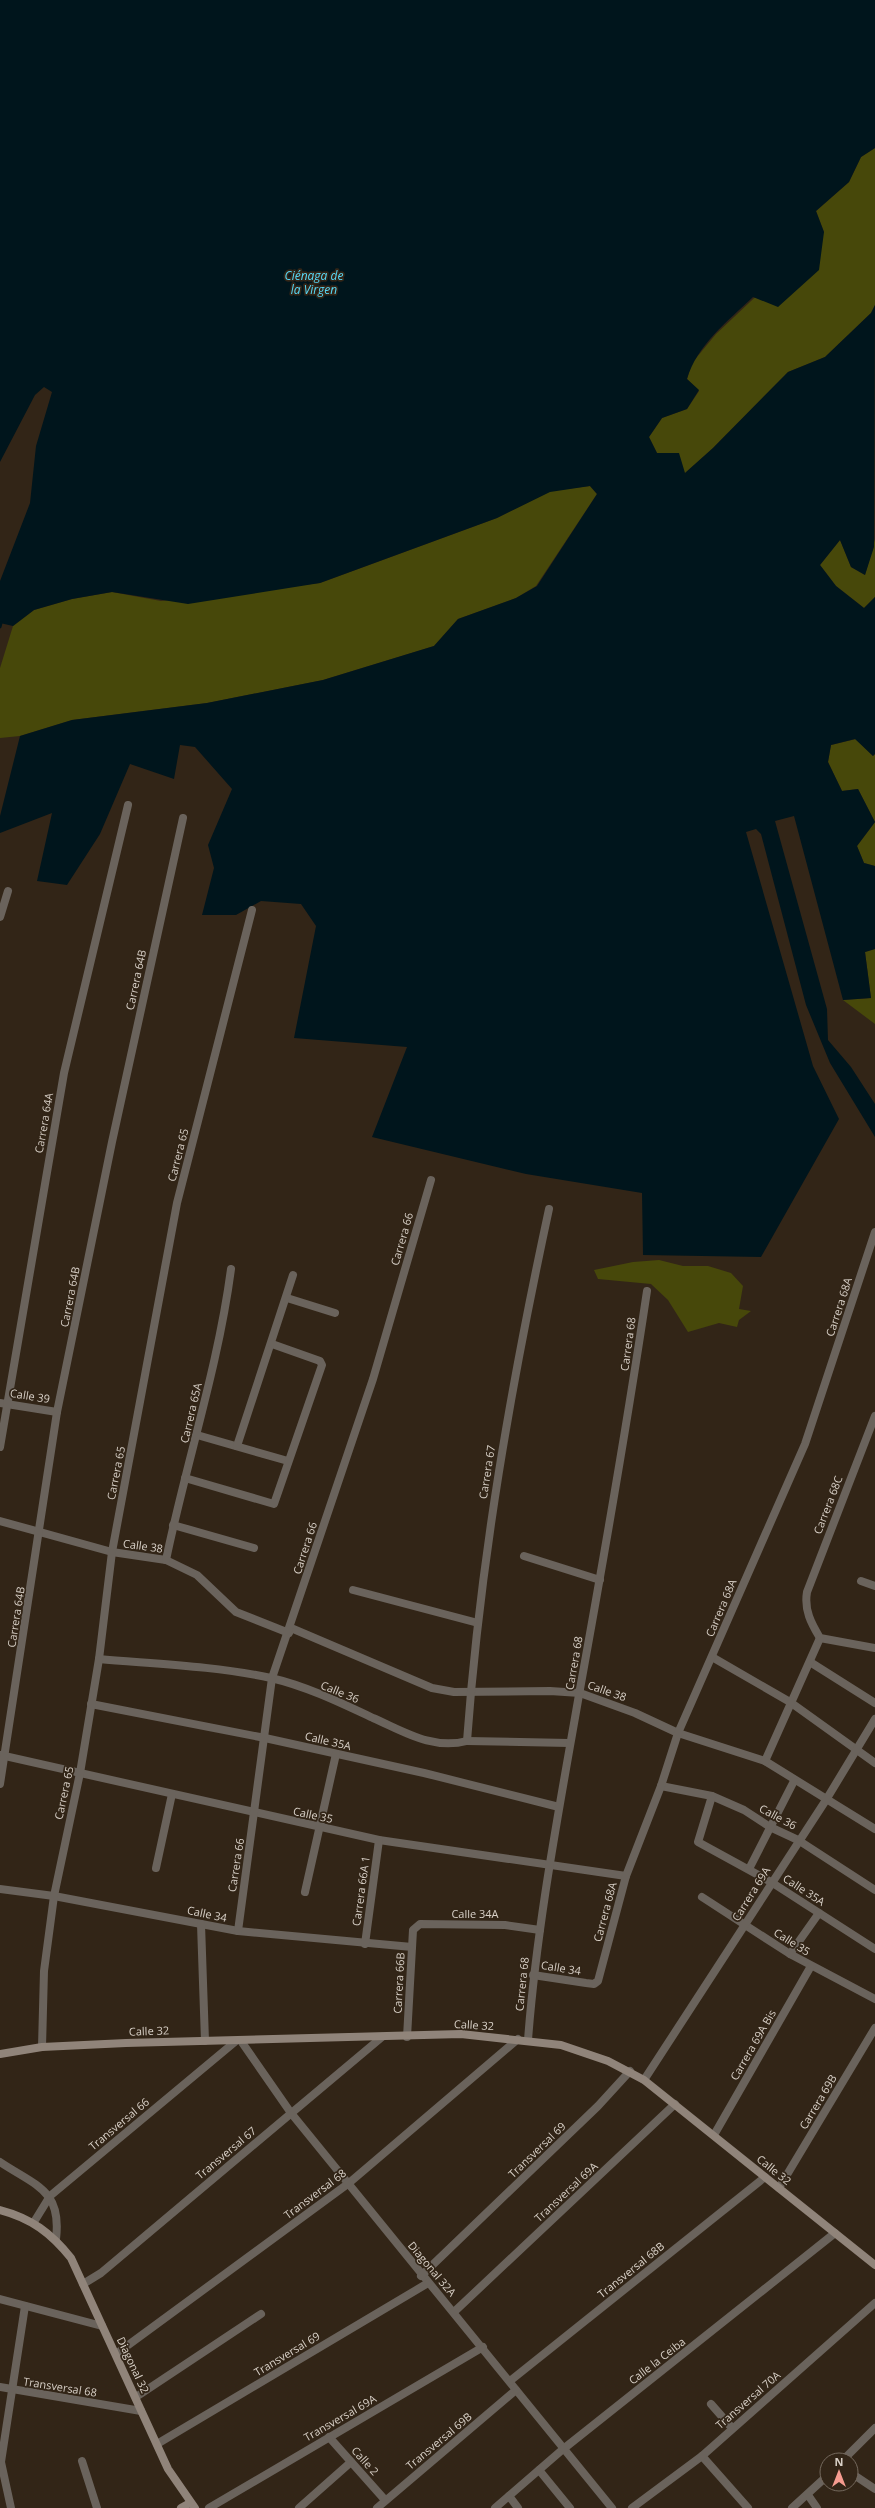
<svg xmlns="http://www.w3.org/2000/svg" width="875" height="2508" font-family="'Open Sans',sans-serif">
<rect width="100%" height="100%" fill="#322517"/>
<!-- green -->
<g fill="#47480a">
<polygon points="875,148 875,305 871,313 825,357 788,372 713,448 684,474 657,453 649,437 662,418 687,409 699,391 687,379 692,363 716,334 824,232 816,211 849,182 861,157"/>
<polygon points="590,486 597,494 536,586 516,598 458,619 434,646 323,680 207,703 72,720 20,736 0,738 0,668 13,626 34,610 72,599 112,592 161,601 320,583 497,518 550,491"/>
<polygon points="875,539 875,597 864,608 836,586 820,565 840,540 851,567 865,575"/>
<polygon points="856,739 873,756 875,754 875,866 864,863 857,846 875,822 858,789 842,791 828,762 831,745"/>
<polygon points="875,949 875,1024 843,1000 871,998 865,952"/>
<polygon points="659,1260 683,1266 708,1266 731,1273 743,1286 739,1309 751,1311 739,1320 737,1327 719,1323 688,1332 668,1300 651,1284 598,1279 594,1270 633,1262"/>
</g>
<!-- water -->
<path fill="#00151c" d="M0,0H875V148L861,157L849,182L816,211L824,232L819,270L778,307L753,297C728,321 697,345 687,379L699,390L687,409L662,418L649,437L657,453H679L685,473L713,448L788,372L825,357L871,313L875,305L874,547L865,575L851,567L840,540L820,565L836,586L864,608L875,597V754L873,756L855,739L831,745L828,762L842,791L858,789L875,822L857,846L864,863L875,866V949L865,952L871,998L843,1000L794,816L775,821L827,1009L828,1040L851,1067L875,1104V1137L830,1063L806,1005L761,834L756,829L746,832L813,1066L839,1119L761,1257L643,1255L642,1193L526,1174L372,1137L407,1047L294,1038L316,926L301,904L261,901L236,915H202L214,868L208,845L232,789L195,747L180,745L174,779L130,764L100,834L67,885L37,881L52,813L0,833V816L20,736L72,720L207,703L323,680L434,646L458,619L516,598L537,586L597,494L590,486L550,492L497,518L320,583L188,604L112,592L72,599L34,610L13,626L0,623V581L30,503L36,446L52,392L44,387L35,395L0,462Z"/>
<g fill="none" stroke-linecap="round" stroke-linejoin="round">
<!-- stream -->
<polyline stroke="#00151c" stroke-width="3" points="0,627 1,623"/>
<!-- street -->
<g stroke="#6a635c" stroke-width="8">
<polyline points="0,917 8,891"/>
<polyline points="287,1298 335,1313"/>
<polyline points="0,1403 57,1412"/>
<path d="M875,1416L807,1592C804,1610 811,1623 820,1638L875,1648"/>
<polyline points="197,1435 288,1461"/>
<polyline points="237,1446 293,1275"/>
<polyline points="0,1447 64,1073 128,805"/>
<polyline points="185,1478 274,1504 322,1365 320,1361 272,1344"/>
<polyline points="0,1521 112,1552 166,1560 197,1575 236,1612 289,1633"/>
<polyline points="173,1525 254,1548"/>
<polyline points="524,1556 600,1580"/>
<path d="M166,1560C186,1463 218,1368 231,1269"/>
<polyline points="861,1581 875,1586"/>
<polyline points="353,1590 478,1623"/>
<polyline points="291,1628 432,1688 454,1692 550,1691 580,1693 635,1713 678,1733 765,1761 875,1829"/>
<polyline points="712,1657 790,1702 875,1763"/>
<path d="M99,1659C156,1664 215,1666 271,1678C306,1686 341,1703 373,1718C405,1732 432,1750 467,1741L569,1743"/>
<polyline points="810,1662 875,1703"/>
<polyline points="91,1704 265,1738 424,1773 559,1807"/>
<path d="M467,1741C480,1562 511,1385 549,1209"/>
<polyline points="0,1755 379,1840 626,1876"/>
<polyline points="765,1761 820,1638"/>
<polyline points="0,1784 57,1412 112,1142 183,818"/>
<polyline points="661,1786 712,1796 744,1810 770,1827 798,1840 875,1890"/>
<polyline points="712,1796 698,1842 771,1882 875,1949"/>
<polyline points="156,1868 172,1794"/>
<polyline points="749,1869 794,1781"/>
<polyline points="0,1889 54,1896 238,1931 412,1947"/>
<polyline points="305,1892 336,1754"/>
<polyline points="702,1897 790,1954 875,1999"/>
<polyline points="201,1924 205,2041"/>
<polyline points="238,1931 272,1678 373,1379 431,1180"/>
<polyline points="365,1944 379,1840"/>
<polyline points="790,1954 819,1913"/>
<polyline points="533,1975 586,1983 594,1984 598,1981 626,1876 661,1786 678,1733 805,1444 875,1232"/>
<polyline points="407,2037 413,1930 420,1924 505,1925 540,1930"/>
<path d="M528,2040C537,1922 560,1805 580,1689C604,1557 627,1424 647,1291"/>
<polyline points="241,2041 291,2113 612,2508"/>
<polyline points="42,2047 44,1971 54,1896 80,1773 99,1659 112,1552 177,1203 252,910"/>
<polyline points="644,2080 826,1800 875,1719"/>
<polyline points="714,2135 811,1966"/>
<path d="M0,2162C36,2186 62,2190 56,2239"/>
<polyline points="779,2188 875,2028"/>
<polyline points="34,2222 50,2196 236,2041"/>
<polyline points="421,2276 598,2106 630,2071"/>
<polyline points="83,2284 101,2273 382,2037"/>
<polyline points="0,2299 102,2326"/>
<polyline points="454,2312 675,2104"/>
<polyline points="116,2354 349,2183 518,2039"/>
<polyline points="510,2381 765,2177"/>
<polyline points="0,2387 141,2411"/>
<polyline points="136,2397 261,2314"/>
<polyline points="711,2404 732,2428"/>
<polyline points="329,2437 385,2500"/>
<polyline points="157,2444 428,2283"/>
<polyline points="702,2456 748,2508"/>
<polyline points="843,2460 875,2428"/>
<polyline points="82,2461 97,2508"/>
<polyline points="539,2470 570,2508"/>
<polyline points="851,2473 875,2489"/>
<polyline points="808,2495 817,2508"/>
<polyline points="509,2496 518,2508"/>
<polyline points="11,2508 1,2462 25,2306"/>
<polyline points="209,2508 483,2347"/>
<polyline points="299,2508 351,2462"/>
<polyline points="377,2508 516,2390"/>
<polyline points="495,2508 562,2450 835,2233"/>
<polyline points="632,2508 702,2456 875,2303"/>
<polyline points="792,2508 827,2476"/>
</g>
<!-- secondary -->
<g stroke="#90847a" stroke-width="8">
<polyline points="0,2054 42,2047 126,2043 461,2034 561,2045 608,2061 644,2080 875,2265"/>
<path d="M0,2210C31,2218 51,2233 71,2258L168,2469L195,2508"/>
<polyline points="181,2508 190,2503"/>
</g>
</g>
<g text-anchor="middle" stroke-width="3.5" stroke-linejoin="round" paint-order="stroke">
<!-- street labels -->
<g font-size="11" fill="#d8d0c7" stroke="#322517">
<text transform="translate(136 980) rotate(-78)" y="4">Carrera 64B</text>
<text transform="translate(44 1123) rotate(-80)" y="4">Carrera 64A</text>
<text transform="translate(178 1155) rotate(-76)" y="4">Carrera 65</text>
<text transform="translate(402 1239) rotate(-74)" y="4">Carrera 66</text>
<text transform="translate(70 1297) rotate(-79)" y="4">Carrera 64B</text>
<text transform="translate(839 1307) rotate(-72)" y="4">Carrera 68A</text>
<text transform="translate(628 1344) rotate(-82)" y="4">Carrera 68</text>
<text transform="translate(30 1396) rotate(9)" y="4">Calle 39</text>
<text transform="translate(191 1413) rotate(-77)" y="4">Carrera 65A</text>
<text transform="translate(487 1472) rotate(-81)" y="4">Carrera 67</text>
<text transform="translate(116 1473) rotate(-79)" y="4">Carrera 65</text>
<text transform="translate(828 1505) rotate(-69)" y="4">Carrera 68C</text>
<text transform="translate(143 1546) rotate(8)" y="4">Calle 38</text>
<text transform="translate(305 1548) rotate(-72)" y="4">Carrera 66</text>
<text transform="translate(721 1608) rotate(-67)" y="4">Carrera 68A</text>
<text transform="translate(16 1617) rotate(-81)" y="4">Carrera 64B</text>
<text transform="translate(574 1663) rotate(-80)" y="4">Carrera 68</text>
<text transform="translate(607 1691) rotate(19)" y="4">Calle 38</text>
<text transform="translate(340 1692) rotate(22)" y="4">Calle 36</text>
<text transform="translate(328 1741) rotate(13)" y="4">Calle 35A</text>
<text transform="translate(64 1793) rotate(-78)" y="4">Carrera 65</text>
<text transform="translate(313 1815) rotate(12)" y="4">Calle 35</text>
<text transform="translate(778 1817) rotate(28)" y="4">Calle 36</text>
<text transform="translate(236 1865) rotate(-81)" y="4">Carrera 66</text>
<text transform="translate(804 1890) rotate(33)" y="4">Calle 35A</text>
<text transform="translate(361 1891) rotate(-82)" y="4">Carrera 66A 1</text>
<text transform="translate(751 1894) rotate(-58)" y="4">Carrera 69A</text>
<text transform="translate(605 1912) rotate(-75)" y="4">Carrera 68A</text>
<text transform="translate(207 1914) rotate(12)" y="4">Calle 34</text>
<text x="475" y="1918">Calle 34A</text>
<text transform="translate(792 1942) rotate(32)" y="4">Calle 35</text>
<text transform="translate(561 1968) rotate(9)" y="4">Calle 34</text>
<text transform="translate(399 1983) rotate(-87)" y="4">Carrera 66B</text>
<text transform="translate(522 1984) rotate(-84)" y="4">Carrera 68</text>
<text transform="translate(474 2025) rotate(3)" y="4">Calle 32</text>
<text transform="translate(149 2031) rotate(-2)" y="4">Calle 32</text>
<text transform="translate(753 2045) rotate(-60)" y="4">Carrera 69A Bis</text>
<text transform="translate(818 2102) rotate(-59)" y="4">Carrera 69B</text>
<text transform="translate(119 2124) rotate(-40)" y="4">Transversal 66</text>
<text transform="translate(537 2150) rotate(-44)" y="4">Transversal 69</text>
<text transform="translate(226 2153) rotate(-40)" y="4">Transversal 67</text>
<text transform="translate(774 2170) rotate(39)" y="4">Calle 32</text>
<text transform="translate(566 2192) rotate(-43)" y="4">Transversal 69A</text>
<text transform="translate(315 2194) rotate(-37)" y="4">Transversal 68</text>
<text transform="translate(432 2269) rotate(50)" y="4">Diagonal 32A</text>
<text transform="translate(631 2270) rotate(-39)" y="4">Transversal 68B</text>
<text transform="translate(287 2354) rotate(-31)" y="4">Transversal 69</text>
<text transform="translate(657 2361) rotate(-38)" y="4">Calle la Ceiba</text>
<text transform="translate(133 2365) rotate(65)" y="4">Diagonal 32</text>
<text transform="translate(60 2387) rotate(9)" y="4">Transversal 68</text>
<text transform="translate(748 2400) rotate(-41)" y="4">Transversal 70A</text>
<text transform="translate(340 2418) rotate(-30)" y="4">Transversal 69A</text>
<text transform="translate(439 2441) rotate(-40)" y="4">Transversal 69B</text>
<text transform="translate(365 2461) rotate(48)" y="4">Calle 2</text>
</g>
<!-- water labels -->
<g font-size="12" font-style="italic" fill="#57d8f6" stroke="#322517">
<text x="314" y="280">Ciénaga de<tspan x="314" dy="14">la Virgen</tspan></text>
</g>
</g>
<!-- north arrow -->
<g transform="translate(839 2472)"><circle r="19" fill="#322517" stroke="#74695d"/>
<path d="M0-3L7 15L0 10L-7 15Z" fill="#f59c90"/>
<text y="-6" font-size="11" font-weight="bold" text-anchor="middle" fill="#d8d0c7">N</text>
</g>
</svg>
